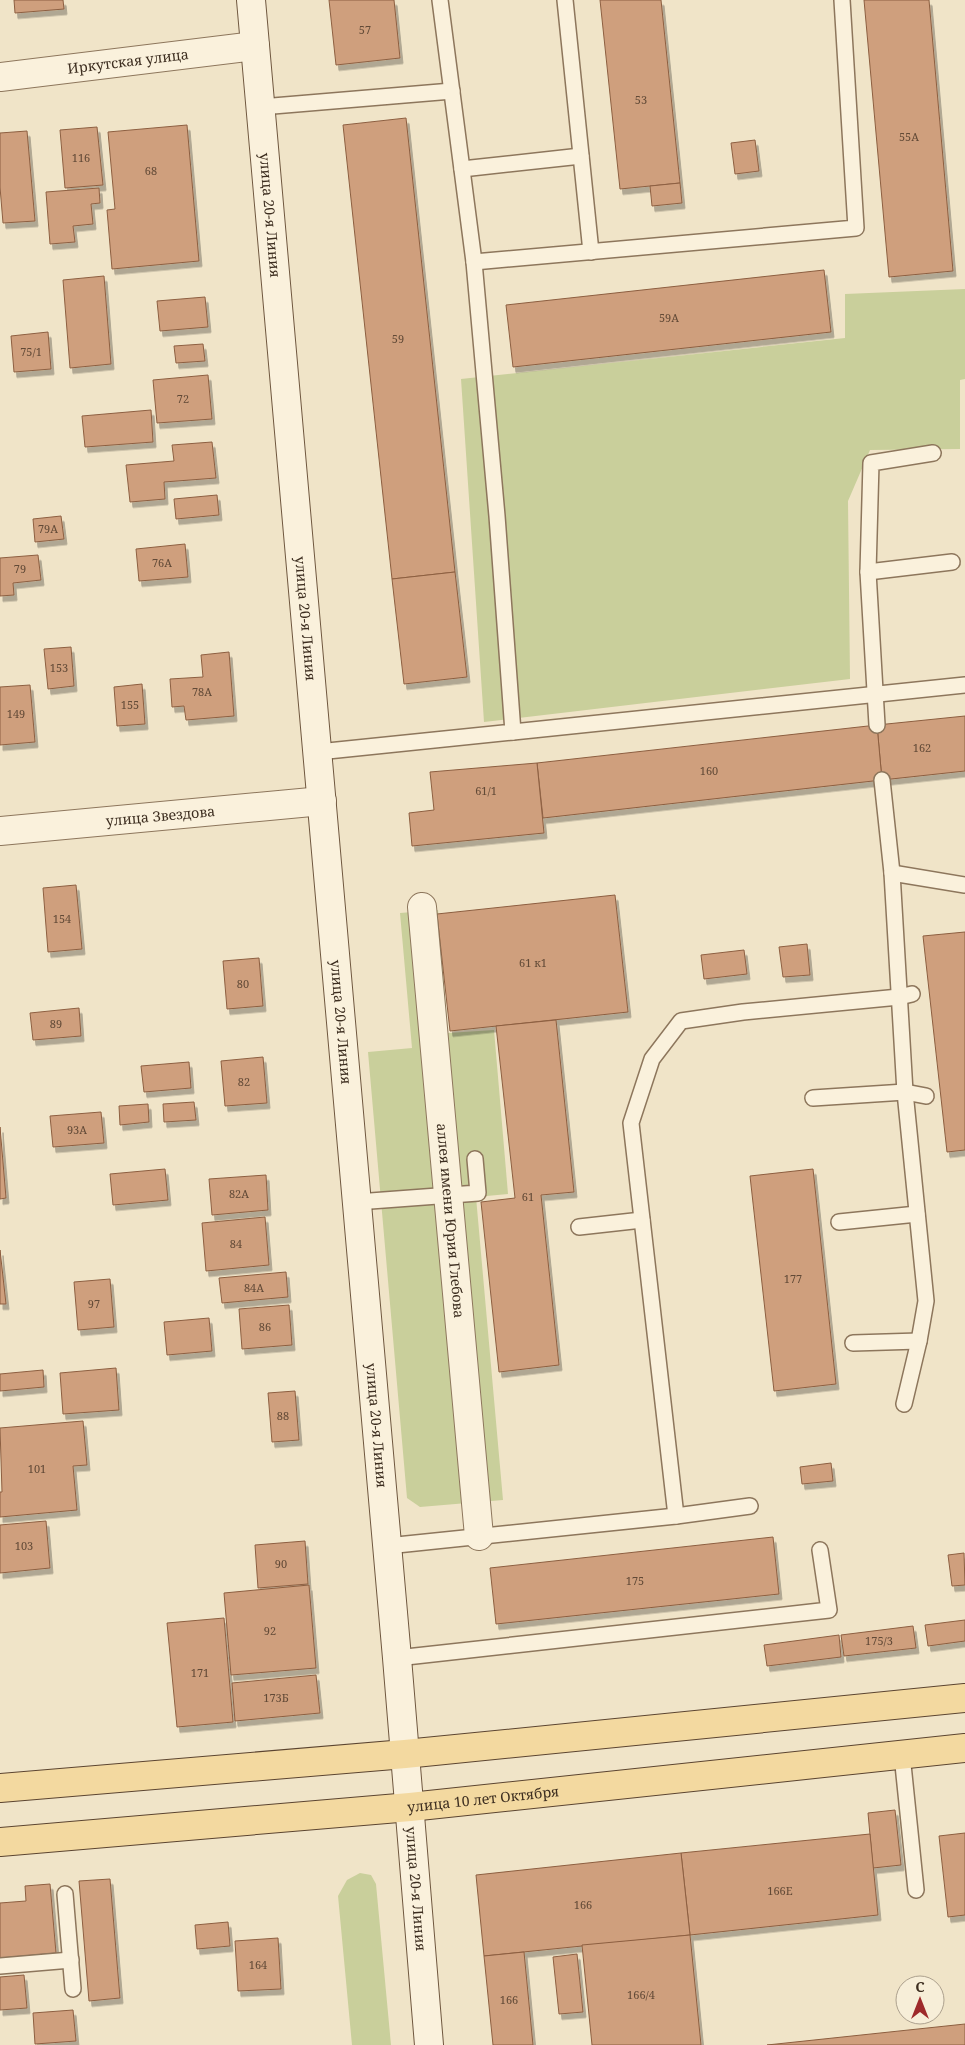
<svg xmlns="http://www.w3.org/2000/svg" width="965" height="2045" font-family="'Noto Serif',serif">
<defs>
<filter id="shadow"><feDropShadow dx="3" dy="5.5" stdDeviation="0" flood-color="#0004"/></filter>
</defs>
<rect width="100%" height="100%" fill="#f0e4c8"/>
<!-- green -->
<g fill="#c9cf9b">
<polygon points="965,289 965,379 960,380 960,449 870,450 848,501 850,679 484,722 461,379 845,338 845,294"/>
<polygon points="438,910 448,1033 494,1030 508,1194 476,1197 503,1500 420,1507 407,1498 368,1052 412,1048 400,913"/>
<polygon points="360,1873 371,1875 376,1884 391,2045 352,2045 338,1896 347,1880"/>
</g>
<!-- building -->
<g fill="#cf9f7d" stroke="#8d5f41" filter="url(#shadow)">
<polygon points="14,0 63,0 64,9 15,13"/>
<polygon points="329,0 394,0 400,58 336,65"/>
<polygon points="600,0 661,0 680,183 620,189"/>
<polygon points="864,0 929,0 953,271 889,277"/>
<polygon points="406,118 455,572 392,579 343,125"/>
<polygon points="187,125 199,261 112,269 107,210 115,209 108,132"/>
<polygon points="97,127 103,185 65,188 60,130"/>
<polygon points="27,131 35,221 3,223 0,187 0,133"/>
<polygon points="755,140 759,171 735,174 731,143"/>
<polygon points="680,183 682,203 652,206 650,186"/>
<polygon points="99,188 100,203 91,204 93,224 73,226 75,242 50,244 46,192"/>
<polygon points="824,270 831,332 513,367 506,305"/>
<polygon points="104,276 111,364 70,368 63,280"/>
<polygon points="205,297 208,327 160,331 157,301"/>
<polygon points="48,332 51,369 14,372 11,336"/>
<polygon points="203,344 205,361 176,363 174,346"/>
<polygon points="208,375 212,419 157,423 153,380"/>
<polygon points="151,410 153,442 85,447 82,416"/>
<polygon points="212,442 216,478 164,482 165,499 130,502 126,465 174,461 172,445"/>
<polygon points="217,495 219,515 176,519 174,499"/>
<polygon points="61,516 64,539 35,542 33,519"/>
<polygon points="185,544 188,577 139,581 136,549"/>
<polygon points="38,555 41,580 13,583 14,595 0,596 0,558"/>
<polygon points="455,572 467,677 404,684 392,579"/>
<polygon points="71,647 74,686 48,689 44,649"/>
<polygon points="229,652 234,716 186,720 184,706 172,707 170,679 203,677 201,655"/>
<polygon points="142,684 145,724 117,726 114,687"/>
<polygon points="30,685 35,742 0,745 0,687"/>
<polygon points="965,716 965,771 882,780 877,725"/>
<polygon points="877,725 882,780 543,818 537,763"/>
<polygon points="537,763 544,833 412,846 409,813 434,810 430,772"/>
<polygon points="76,885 82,949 48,952 43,888"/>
<polygon points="615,895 628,1012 450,1031 437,914"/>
<polygon points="965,932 965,1150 947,1152 923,936"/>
<polygon points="807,944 810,975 783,977 779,947"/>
<polygon points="744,950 747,974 704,979 701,955"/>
<polygon points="259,958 263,1006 227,1009 223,961"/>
<polygon points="79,1008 81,1036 33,1040 30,1013"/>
<polygon points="556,1020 574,1192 541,1195 559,1365 499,1372 481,1202 515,1198 496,1026"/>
<polygon points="263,1057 267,1103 225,1106 221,1061"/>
<polygon points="189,1062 191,1088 144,1092 141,1066"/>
<polygon points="194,1102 196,1120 164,1122 163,1104"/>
<polygon points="148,1104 149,1122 120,1125 119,1106"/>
<polygon points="101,1112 104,1143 53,1147 50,1116"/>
<polygon points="0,1127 6,1198 0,1199"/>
<polygon points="165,1169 168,1200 113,1205 110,1174"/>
<polygon points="813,1169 836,1384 774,1391 750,1176"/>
<polygon points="266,1175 268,1210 212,1215 209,1179"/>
<polygon points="265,1217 269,1265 206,1271 202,1223"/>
<polygon points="0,1250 6,1304 0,1304"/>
<polygon points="286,1272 288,1297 222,1303 219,1278"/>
<polygon points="110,1279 114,1327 78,1330 74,1282"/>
<polygon points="289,1305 292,1345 242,1349 239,1309"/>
<polygon points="209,1318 212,1351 167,1355 164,1322"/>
<polygon points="116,1368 119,1410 63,1414 60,1373"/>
<polygon points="43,1370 44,1387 0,1391 0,1374"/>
<polygon points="295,1391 299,1440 272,1442 268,1393"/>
<polygon points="83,1421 87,1465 73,1466 77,1510 0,1517 0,1492 2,1492 0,1428"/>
<polygon points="831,1463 833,1481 802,1484 800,1467"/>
<polygon points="46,1521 50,1568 0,1573 0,1525"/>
<polygon points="773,1537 779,1594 496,1624 490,1568"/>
<polygon points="305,1541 308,1584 258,1588 255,1545"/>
<polygon points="964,1553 965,1585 952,1586 948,1555"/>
<polygon points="309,1585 316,1668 231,1675 224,1593"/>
<polygon points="224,1618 233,1722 177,1727 167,1623"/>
<polygon points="965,1620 965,1641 928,1646 925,1625"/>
<polygon points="913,1626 916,1648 844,1656 841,1635"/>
<polygon points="839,1635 841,1657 767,1666 764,1645"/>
<polygon points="316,1675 320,1713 235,1721 232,1683"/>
<polygon points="895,1810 901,1865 873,1868 868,1813"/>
<polygon points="965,1833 965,1915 948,1917 939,1836"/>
<polygon points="870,1834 878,1915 690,1935 681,1853"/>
<polygon points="681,1853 690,1935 484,1956 476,1875"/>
<polygon points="110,1879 120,1998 89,2001 79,1881"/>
<polygon points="50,1884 56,1953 0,1958 0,1903 26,1901 25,1886"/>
<polygon points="228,1922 230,1946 197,1949 195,1925"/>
<polygon points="690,1935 701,2045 592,2045 582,1945"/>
<polygon points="278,1938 281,1989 238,1991 235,1941"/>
<polygon points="524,1952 533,2045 493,2045 484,1956"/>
<polygon points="577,1954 583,2012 559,2014 553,1957"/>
<polygon points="24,1975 27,2008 0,2010 0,1977"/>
<polygon points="73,2010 76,2041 35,2044 33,2013"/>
<polygon points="965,2024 965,2045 767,2045"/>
</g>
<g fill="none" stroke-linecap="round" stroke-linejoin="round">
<defs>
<g id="lane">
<polyline points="565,0 591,252"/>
<polyline points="261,107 452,91"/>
<polyline points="462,169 581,156"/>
<polyline points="474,262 856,228 842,0"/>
<polyline points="868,572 952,562"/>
<polyline points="877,725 868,572 871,463 933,453"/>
<polyline points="513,732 965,685"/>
<polyline points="318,752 513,732 497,516 474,262 440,0"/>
<polyline points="882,780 892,873 905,1092 926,1301 919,1341 904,1404"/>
<polyline points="892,873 965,885"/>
<polyline points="813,1098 905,1092 926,1096"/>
<polyline points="357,1202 478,1193 475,1159"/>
<polyline points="839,1222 917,1214"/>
<polyline points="579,1227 642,1220"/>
<polyline points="853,1343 919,1341"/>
<polyline points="676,1516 631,1123 652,1059 681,1021 743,1012 899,997 912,994"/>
<polyline points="387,1546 676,1516 750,1506"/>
<polyline points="397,1658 829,1610 820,1550"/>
<polyline points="902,1755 916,1890"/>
<polyline points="65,1894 73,1989"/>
<polyline points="0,1966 71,1960"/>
</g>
<g id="street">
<path id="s1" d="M0,77L255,46"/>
<path id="s2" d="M0,831L322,801"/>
<path id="s3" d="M422,907L479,1536"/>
</g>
<g id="secondary">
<path id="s4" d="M251,0L397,1658L429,2045"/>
</g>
<g id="primary">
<polyline points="0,1788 405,1754 965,1698"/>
<path id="s5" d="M0,1842L410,1807L965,1748"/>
</g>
</defs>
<!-- lane casing -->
<use href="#lane" stroke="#8d765c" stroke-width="18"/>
<!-- street casing -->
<use href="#street" stroke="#8d765c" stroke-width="30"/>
<!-- secondary casing -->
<use href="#secondary" stroke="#6f573f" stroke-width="30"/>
<!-- primary casing -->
<use href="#primary" stroke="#5b4430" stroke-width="30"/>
<!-- lane -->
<use href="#lane" stroke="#faf1dc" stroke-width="15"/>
<!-- street -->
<use href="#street" stroke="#faf1dc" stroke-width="28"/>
<!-- secondary -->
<use href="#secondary" stroke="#faf1dc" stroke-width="28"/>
<!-- primary -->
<use href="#primary" stroke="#f3d9a0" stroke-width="28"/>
</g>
<g text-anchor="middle" stroke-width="5" stroke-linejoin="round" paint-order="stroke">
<!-- number labels -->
<g font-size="11" fill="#624a37">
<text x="365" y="34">57</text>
<text x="641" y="104">53</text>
<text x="909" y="141">55А</text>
<text x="81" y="162">116</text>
<text x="151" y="175">68</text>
<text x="669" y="322">59А</text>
<text x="398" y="343">59</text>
<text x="31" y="356">75/1</text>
<text x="183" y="403">72</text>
<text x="48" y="533">79А</text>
<text x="162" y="567">76А</text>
<text x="20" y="573">79</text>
<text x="59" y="672">153</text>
<text x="202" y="696">78А</text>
<text x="130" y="709">155</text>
<text x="16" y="718">149</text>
<text x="922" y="752">162</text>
<text x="709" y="775">160</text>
<text x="486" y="795">61/1</text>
<text x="62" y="923">154</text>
<text x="533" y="967">61 к1</text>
<text x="243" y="988">80</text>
<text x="56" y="1028">89</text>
<text x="244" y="1086">82</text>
<text x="77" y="1134">93А</text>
<text x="239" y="1198">82А</text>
<text x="528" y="1201">61</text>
<text x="236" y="1248">84</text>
<text x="793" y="1283">177</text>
<text x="254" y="1292">84А</text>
<text x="94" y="1308">97</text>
<text x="265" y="1331">86</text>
<text x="283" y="1420">88</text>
<text x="37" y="1473">101</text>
<text x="24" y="1550">103</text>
<text x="281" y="1568">90</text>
<text x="635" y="1585">175</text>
<text x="270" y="1635">92</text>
<text x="879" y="1645">175/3</text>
<text x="200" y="1677">171</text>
<text x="276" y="1702">173Б</text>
<text x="780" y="1895">166Е</text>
<text x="583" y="1909">166</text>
<text x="258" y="1969">164</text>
<text x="641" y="1999">166/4</text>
<text x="509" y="2004">166</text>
</g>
<!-- street labels -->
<g font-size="14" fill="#3d2e20" stroke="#f7eed8">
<text dy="5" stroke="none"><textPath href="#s1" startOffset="129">Иркутская улица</textPath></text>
<text dy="5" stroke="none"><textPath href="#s4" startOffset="216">улица 20-я Линия</textPath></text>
<text dy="5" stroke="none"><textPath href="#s4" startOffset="621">улица 20-я Линия</textPath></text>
<text dy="5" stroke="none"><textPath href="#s2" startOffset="161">улица Звездова</textPath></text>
<text dy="5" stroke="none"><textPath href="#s4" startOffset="1026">улица 20-я Линия</textPath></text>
<text dy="5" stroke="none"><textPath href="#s3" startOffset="315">аллея имени Юрия Глебова</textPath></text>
<text dy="5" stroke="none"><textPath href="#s4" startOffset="1431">улица 20-я Линия</textPath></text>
<text dy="5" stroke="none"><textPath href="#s5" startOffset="485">улица 10 лет Октября</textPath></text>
<text dy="5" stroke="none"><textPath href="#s4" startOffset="1896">улица 20-я Линия</textPath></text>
</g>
</g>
<!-- north arrow -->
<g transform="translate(920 2000)"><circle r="24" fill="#f7eed8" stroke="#ada18e"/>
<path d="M0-4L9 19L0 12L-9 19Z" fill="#9e2a2b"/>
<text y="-8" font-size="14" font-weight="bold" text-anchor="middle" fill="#3d2e20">С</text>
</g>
</svg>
